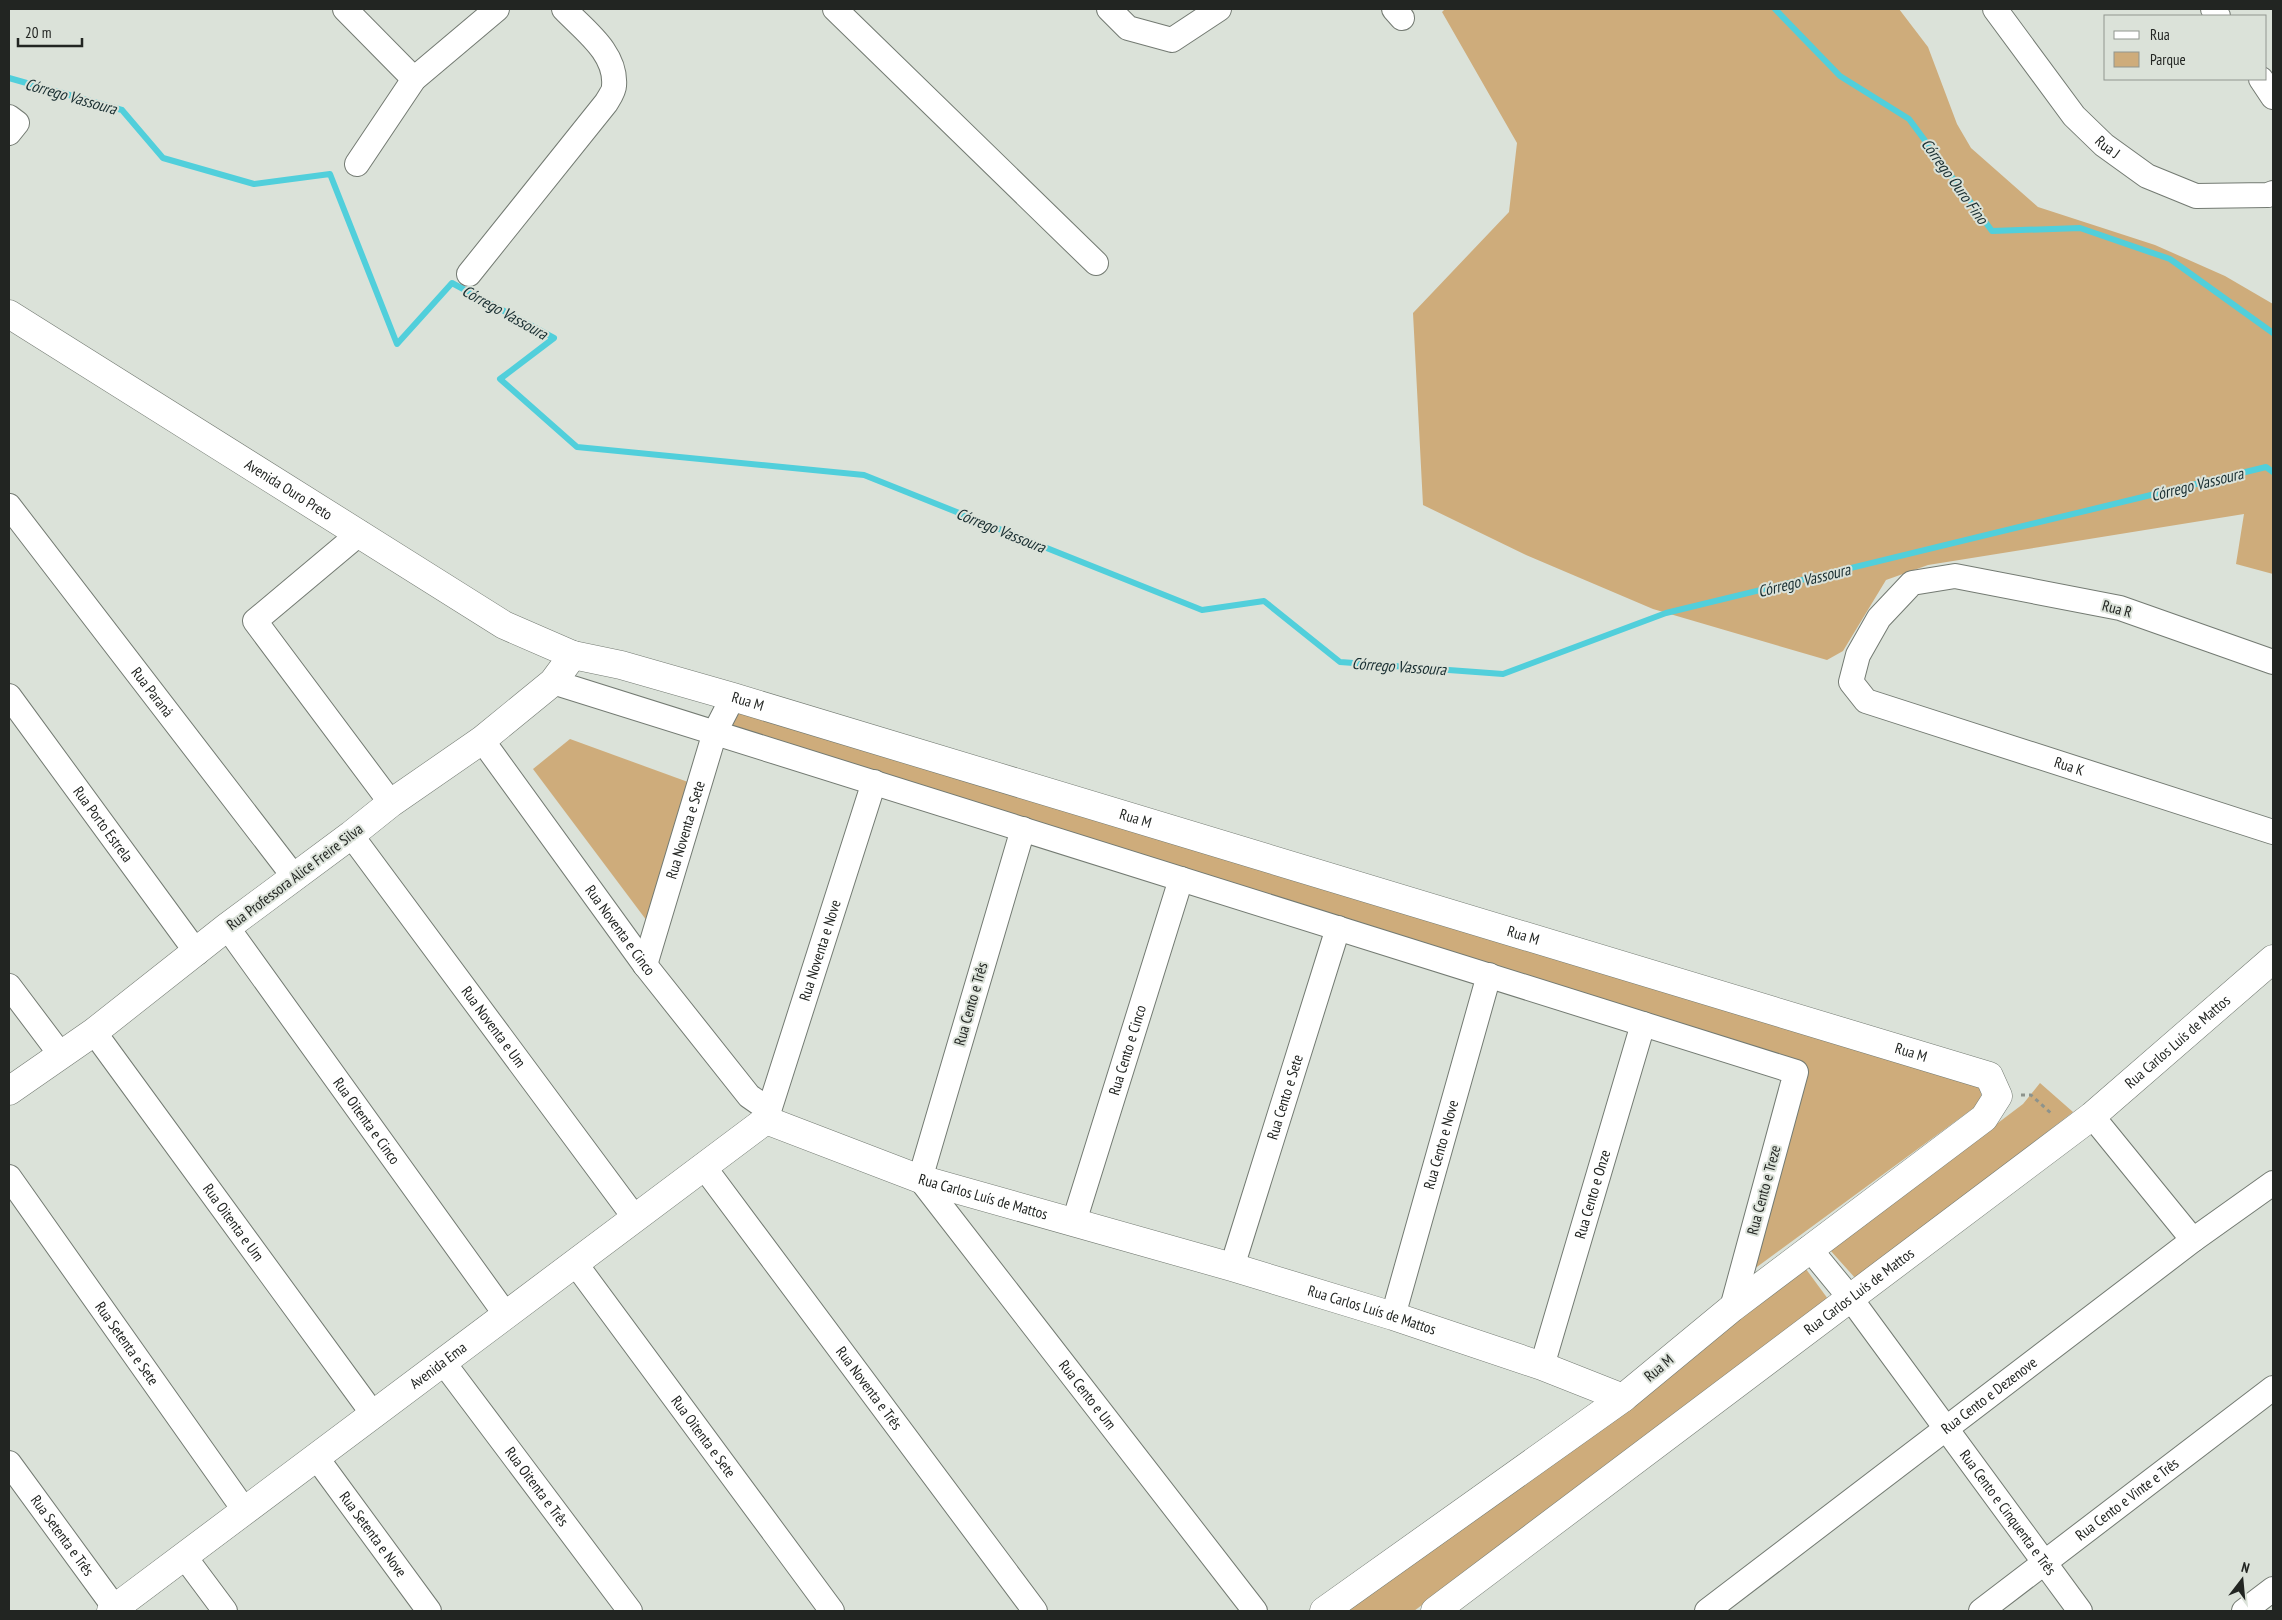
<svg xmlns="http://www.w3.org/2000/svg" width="2282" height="1620" font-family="'PT Sans Narrow',sans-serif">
<rect width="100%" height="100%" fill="#dbe2d9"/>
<!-- green -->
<g fill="#ceac7b">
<polygon points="1445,9 1899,9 1928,47 1957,124 1971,148 2038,207 2155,245 2225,276 2273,304 2273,574 2236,564 2244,514 1928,565 1886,580 1843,651 1827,660 1653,609 1526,555 1423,505 1413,313 1509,212 1517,143 1442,12"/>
<polygon points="738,707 1980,1079 1981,1095 1979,1104 1746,1275 1808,1069 730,735"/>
<polygon points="570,739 688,782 647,921 533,769"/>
<polygon points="2040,1083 2073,1112 1856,1279 1830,1250 2023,1104"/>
<polygon points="1803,1265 1828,1299 1414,1611 1343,1611"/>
</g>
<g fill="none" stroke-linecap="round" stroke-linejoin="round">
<!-- stream -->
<g stroke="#51cfdb" stroke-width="6">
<polyline points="1775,9 1840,76 1909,119 1992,231 2080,228 2170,259 2273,333"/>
<polyline points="9,78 122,110 163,158 254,184 330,174 397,344 452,283 554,338 500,379 577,447 864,475 1202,610 1264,601 1340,662 1503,674 1666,613 2266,467 2273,472"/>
</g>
<defs>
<g id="minor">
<polyline points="345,9 414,79"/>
<polyline points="835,9 1096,263"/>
<polyline points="1109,9 1128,28 1172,40 1219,9"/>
<polyline points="1394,9 1402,18"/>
<path id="s1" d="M1995,9L2074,116L2104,145L2147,176L2196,196L2268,195L2273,193"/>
<polyline points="2213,9 2218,16"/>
<polyline points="2261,79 2273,97"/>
<polyline points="9,117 17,123 9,133"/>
<polyline points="357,164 414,79 497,9"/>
<path d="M469,274L606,103C609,98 614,91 614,86C617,53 584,30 564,9"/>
<path id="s2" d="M9,506L295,878"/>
<polyline points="360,533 255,621 391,803"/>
<path id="s3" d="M2273,662L2120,608L1955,576L1912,583L1879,618L1858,655L1851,682L1866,701L2273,832"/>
<polyline points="553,682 1796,1072 1732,1308"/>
<path id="s4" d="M9,696L197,953"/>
<path id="s5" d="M482,740L645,965L749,1096L769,1110"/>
<path id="s6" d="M1023,829L920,1179L1255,1611"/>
<path id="s7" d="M351,835L635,1218"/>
<path id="s8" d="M227,927L506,1315"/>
<path id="s9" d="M645,965L715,732L733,697"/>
<polyline points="9,986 61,1055"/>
<path id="s10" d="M94,1032L373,1414"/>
<polyline points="2092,1116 2193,1240"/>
<path id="s11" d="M766,1120L874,782"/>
<path id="s12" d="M704,1167L1035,1611"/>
<path id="s13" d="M9,1177L245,1511"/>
<path id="s14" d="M1074,1222L1181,879"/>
<path id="s15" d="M1809,1248L1851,1299L2080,1611"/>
<path id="s16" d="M575,1263L832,1611"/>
<path id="s17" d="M1232,1267L1338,928"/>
<path id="s18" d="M1393,1316L1489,975"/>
<path id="s19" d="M443,1362L630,1611"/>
<path id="s20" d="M1542,1366L1643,1024"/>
<path id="s21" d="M316,1457L429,1611"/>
<path id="s22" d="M9,1463L115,1608"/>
<polyline points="184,1556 225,1611"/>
<path id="s23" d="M1707,1611L2193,1240L2273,1183"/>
<path id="s24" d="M1981,1611L2273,1388"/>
<polyline points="2244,1611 2273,1589"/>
</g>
<g id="tertiary">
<path id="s25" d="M573,655L621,665L733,697L1989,1076L1998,1096L1984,1118L1732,1308L1623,1398L1324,1611"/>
<path id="s26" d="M111,1611L766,1120L920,1179L1232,1267L1393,1316L1542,1366L1623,1398"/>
<path id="s27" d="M1435,1611L2092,1116L2273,959"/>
</g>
<g id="secondary">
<path id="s28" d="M9,314L504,625L573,655L553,682L482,740L391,803L351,835L227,927L94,1032L9,1091"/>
</g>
</defs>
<!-- minor casing -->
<use href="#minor" stroke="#737a72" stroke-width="26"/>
<!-- tertiary casing -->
<use href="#tertiary" stroke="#737a72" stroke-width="29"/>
<!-- secondary casing -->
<use href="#secondary" stroke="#737a72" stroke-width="29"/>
<!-- path -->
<polyline stroke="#8d938c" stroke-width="3" stroke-dasharray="4 4" stroke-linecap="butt" points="2021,1095 2031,1095 2053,1115"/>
<!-- minor -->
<use href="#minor" stroke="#fff" stroke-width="24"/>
<!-- tertiary -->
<use href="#tertiary" stroke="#fff" stroke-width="28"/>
<!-- secondary -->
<use href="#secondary" stroke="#fff" stroke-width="28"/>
</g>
<g text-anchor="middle" stroke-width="4" stroke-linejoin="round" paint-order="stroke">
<!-- street labels -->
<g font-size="15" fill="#222522" stroke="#dbe2d9">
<text dy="5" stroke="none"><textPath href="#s1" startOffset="179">Rua J</textPath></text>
<text dy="5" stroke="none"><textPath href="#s28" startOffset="330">Avenida Ouro Preto</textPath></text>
<text transform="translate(2117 609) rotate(15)" y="5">Rua R</text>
<text dy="5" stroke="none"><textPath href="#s2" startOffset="235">Rua Paraná</textPath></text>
<text dy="5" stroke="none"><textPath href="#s25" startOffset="181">Rua M</textPath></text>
<text dy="5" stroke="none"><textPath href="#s3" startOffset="730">Rua K</textPath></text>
<text dy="5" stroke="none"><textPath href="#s25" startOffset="586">Rua M</textPath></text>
<text dy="5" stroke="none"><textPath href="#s4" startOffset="159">Rua Porto Estrela</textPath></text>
<text dy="5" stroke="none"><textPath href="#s9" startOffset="141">Rua Noventa e Sete</textPath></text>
<text transform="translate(295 877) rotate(-37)" y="5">Rua Professora Alice Freire Silva</text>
<text dy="5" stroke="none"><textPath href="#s5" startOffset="235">Rua Noventa e Cinco</textPath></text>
<text dy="5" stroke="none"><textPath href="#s25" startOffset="991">Rua M</textPath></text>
<text dy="5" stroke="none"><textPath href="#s11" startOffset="178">Rua Noventa e Nove</textPath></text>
<text transform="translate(971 1004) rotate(-74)" y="5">Rua Cento e Três</text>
<text dy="5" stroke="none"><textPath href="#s7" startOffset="239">Rua Noventa e Um</textPath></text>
<text dy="5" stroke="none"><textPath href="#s27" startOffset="936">Rua Carlos Luís de Mattos</textPath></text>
<text dy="5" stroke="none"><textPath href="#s14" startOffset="180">Rua Cento e Cinco</textPath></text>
<text dy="5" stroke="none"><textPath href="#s25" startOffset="1396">Rua M</textPath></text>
<text dy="5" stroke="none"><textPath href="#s17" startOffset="178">Rua Cento e Sete</textPath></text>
<text dy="5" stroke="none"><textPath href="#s8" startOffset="239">Rua Oitenta e Cinco</textPath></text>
<text dy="5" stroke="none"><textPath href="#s18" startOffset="178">Rua Cento e Nove</textPath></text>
<text transform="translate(1764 1190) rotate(-75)" y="5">Rua Cento e Treze</text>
<text dy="5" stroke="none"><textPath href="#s20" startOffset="179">Rua Cento e Onze</textPath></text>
<text dy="5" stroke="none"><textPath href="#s26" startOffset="1049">Rua Carlos Luís de Mattos</textPath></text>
<text dy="5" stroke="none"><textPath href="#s10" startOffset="236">Rua Oitenta e Um</textPath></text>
<text dy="5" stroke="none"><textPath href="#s27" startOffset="531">Rua Carlos Luís de Mattos</textPath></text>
<text dy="5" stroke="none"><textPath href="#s26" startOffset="1454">Rua Carlos Luís de Mattos</textPath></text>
<text dy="5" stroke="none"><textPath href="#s13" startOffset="204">Rua Setenta e Sete</textPath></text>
<text dy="5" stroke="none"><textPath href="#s26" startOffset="409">Avenida Ema</textPath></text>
<text transform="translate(1659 1368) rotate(-40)" y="5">Rua M</text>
<text dy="5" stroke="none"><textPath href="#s12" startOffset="276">Rua Noventa e Três</textPath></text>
<text dy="5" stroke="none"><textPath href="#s6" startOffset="638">Rua Cento e Um</textPath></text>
<text dy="5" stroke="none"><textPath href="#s23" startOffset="355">Rua Cento e Dezenove</textPath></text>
<text dy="5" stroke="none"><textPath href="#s16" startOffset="216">Rua Oitenta e Sete</textPath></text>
<text dy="5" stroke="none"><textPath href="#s19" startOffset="156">Rua Oitenta e Três</textPath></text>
<text dy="5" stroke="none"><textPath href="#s24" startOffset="184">Rua Cento e Vinte e Três</textPath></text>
<text dy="5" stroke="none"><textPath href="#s15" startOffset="331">Rua Cento e Cinquenta e Três</textPath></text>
<text dy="5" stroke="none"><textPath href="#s21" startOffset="96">Rua Setenta e Nove</textPath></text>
<text dy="5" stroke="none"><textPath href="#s22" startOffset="90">Rua Setenta e Três</textPath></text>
</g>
<!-- water labels -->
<g font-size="16" font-style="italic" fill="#192e31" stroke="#dbe2d9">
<text transform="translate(71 96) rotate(16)" y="6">Córrego Vassoura</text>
<text transform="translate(1955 181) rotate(54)" y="6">Córrego Ouro Fino</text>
<text transform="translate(505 312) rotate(29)" y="6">Córrego Vassoura</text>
<text transform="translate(2197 484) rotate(-14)" y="6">Córrego Vassoura</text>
<text transform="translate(1001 530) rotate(22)" y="6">Córrego Vassoura</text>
<text transform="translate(1804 580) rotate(-14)" y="6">Córrego Vassoura</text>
<text transform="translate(1399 666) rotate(4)" y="6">Córrego Vassoura</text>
</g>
</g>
<!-- border -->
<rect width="2282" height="1620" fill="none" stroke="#222522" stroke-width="20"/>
<!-- legend -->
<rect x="2104" y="15" width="162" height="65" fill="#dbe2d9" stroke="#919690"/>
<rect x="2114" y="31" width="25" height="8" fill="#ffffff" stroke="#919690"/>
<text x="2150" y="40" font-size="15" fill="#222522">Rua</text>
<rect x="2114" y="52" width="25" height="15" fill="#ceac7b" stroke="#919690"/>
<text x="2150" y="65" font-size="15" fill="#222522">Parque</text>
<!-- north arrow -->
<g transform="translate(2242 1580) rotate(16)" stroke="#dbe2d9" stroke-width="4" paint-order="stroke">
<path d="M0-4L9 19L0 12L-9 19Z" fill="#222522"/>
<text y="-8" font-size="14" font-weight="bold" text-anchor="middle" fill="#222522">N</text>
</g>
<!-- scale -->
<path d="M18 38v8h64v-8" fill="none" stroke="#222522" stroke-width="2.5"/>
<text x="25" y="38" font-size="15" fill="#222522" stroke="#dbe2d9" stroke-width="4" paint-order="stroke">20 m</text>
</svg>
